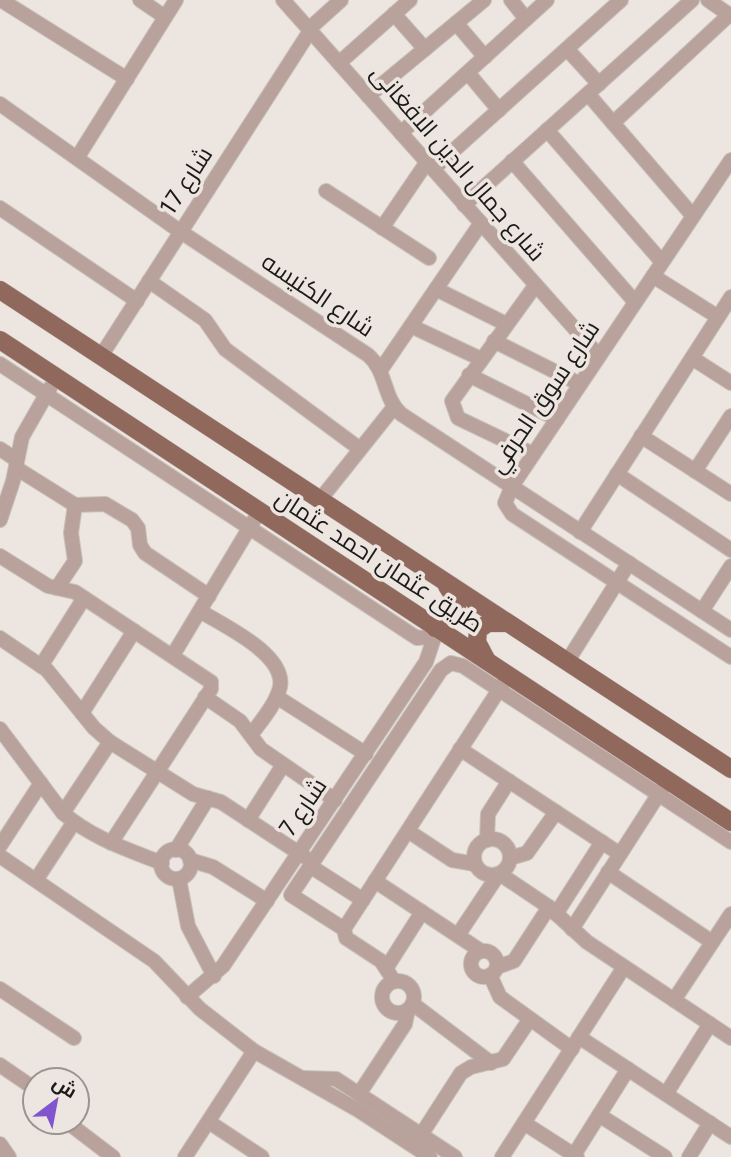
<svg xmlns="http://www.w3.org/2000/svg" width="731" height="1157" font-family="'Roboto Condensed',Cairo,sans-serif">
<rect width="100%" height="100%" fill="#ece5e0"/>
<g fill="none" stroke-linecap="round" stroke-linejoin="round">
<defs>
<g id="minor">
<polyline points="1,0 127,79"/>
<polyline points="140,0 165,17"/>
<polyline points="283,0 599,356"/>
<polyline points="511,0 526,19"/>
<polyline points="708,0 731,16"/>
<polyline points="394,14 425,49"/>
<polyline points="456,23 485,57"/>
<polyline points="309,29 341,0"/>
<polyline points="567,49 599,84"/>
<polyline points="339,63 410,0"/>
<polyline points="468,73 499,110"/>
<polyline points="588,94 693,216"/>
<polyline points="368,96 484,0"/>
<path d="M0,104L181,232L368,355C387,371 383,398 401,414L731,630"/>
<polyline points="613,123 729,15"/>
<polyline points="547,130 662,262"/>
<polyline points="401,133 547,0"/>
<polyline points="77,158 176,0"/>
<polyline points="731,160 512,486 505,503 512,514 731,657"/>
<polyline points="512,161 635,302"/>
<polyline points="433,169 621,0"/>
<polyline points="326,191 429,258"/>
<polyline points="464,205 692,0"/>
<polyline points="0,208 137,301"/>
<polyline points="382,228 427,162"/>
<polyline points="653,276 718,317"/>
<polyline points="149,281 205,320 225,349 360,449"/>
<polyline points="436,289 506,324"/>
<polyline points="411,326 481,359"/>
<polyline points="494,341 580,384"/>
<polyline points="101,356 310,31"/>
<polyline points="692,358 731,383"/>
<polyline points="0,364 417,638 429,637 435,628"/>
<polyline points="380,371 481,223"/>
<polyline points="469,375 557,419"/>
<polyline points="641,436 731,494"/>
<polyline points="0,449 17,460"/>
<polyline points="533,454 458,418 452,401 535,286"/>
<polyline points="16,468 75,505 105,504 132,520 138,528 140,545 145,553 209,596"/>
<polyline points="695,471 731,416"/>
<polyline points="617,474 731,550"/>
<polyline points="319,501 394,407"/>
<polyline points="0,520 13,481 22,437 50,388"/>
<polyline points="580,532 731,297"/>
<polyline points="0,556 48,586 75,592 211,682 211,689 111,843"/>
<polyline points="57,588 75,561 71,533 75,505"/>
<path d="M200,611C224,626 286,654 280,687C276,704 261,721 251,735"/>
<polyline points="702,611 731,566"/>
<polyline points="0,638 47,670 94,728 110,742 193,794 221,802 305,857"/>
<polyline points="173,655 259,512"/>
<polyline points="567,662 629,563"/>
<polyline points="41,666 84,598"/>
<polyline points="205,697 240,721 261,749 335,800"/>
<polyline points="277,697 366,754"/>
<polyline points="82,713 134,631"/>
<path d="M0,729L63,813C92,838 126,849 162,863"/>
<polyline points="460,749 620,854"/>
<polyline points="63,813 110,742"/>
<polyline points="248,820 283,765"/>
<polyline points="408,831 452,860 475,864"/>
<circle cx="492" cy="857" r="18"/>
<polyline points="487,840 488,814 509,781"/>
<polyline points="0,846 41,783"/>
<circle cx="176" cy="864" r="15"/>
<polyline points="176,850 208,798"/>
<polyline points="0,856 154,961 200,1009 254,1051 358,1110 430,1157"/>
<polyline points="510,858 527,853 556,812"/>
<polyline points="190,860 213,867 267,901"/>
<polyline points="310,866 363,900"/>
<polyline points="608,872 712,942"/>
<polyline points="500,874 549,907 587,942 731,1038"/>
<polyline points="179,879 188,926 214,976"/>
<polyline points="36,880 74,822"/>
<polyline points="375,881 481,951"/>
<polyline points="556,914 602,842"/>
<polyline points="344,929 291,895 441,670 451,663 463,666 731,842"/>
<polyline points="572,929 662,789"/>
<polyline points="458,935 498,875"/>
<circle cx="484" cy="964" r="13"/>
<polyline points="387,967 422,912"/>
<polyline points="497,967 514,961 549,907"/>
<polyline points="490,975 500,997 572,1049"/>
<polyline points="394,981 381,961 346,938 344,929 504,682"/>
<circle cx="398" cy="997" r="16"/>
<polyline points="0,989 74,1038"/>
<polyline points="187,997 223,966 426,662 437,629"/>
<polyline points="674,1000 731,914"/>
<polyline points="413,1004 491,1063"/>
<polyline points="579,1037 731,1137"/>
<polyline points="0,1065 35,1089"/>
<polyline points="303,1078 336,1079 455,1157"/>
<polyline points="359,1094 405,1024 408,1010"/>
<polyline points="666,1094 710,1024"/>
<polyline points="599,1115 665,1157"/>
<polyline points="67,1122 113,1157"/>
<polyline points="209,1122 262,1157"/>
<polyline points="524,1123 577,1157"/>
<polyline points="421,1135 461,1073 471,1067 503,1059 530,1019"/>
<polyline points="0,1144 9,1157"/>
<polyline points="574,1155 628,1069"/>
<polyline points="185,1157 254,1051"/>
<polyline points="502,1157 624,967"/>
<polyline points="689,1157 710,1123"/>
</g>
<g id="major">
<polyline points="0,290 731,769"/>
<polyline points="0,340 731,822"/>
<path d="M435,628C457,612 465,613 447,586"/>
<polyline points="486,659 477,642 478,630 488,623 507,623"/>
</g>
</defs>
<!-- minor casing -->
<use href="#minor" stroke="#c7c0bc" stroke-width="16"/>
<!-- major casing -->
<use href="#major" stroke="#c7c0bc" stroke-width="19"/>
<!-- minor -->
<use href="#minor" stroke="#b9a29b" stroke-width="14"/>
<!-- major -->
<use href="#major" stroke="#90685c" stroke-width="18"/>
</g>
<g text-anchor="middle" stroke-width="7" stroke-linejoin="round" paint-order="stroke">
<!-- street labels -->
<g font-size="24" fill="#1c1a18" stroke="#ece5e0">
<text transform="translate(458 163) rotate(49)" y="8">شارع جمال الدين الافغانى</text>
<text transform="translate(186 181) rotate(-57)" y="8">شارع 17</text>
<text transform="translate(318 295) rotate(34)" y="8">شارع الكنيسه</text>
<text transform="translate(544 397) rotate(-56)" y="8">شارع سوق الحرفي</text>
<text transform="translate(379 561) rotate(33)" y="8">طريق عثمان احمد عثمان</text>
<text transform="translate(303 807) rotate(-56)" y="8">شارع 7</text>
</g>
</g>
<!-- north arrow -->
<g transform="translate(56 1101) rotate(32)"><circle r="33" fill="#ece5e0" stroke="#999490" stroke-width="2"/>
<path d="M0-5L12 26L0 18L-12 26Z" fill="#8055ce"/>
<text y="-10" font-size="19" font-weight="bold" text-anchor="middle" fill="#1c1a18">ش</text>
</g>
</svg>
